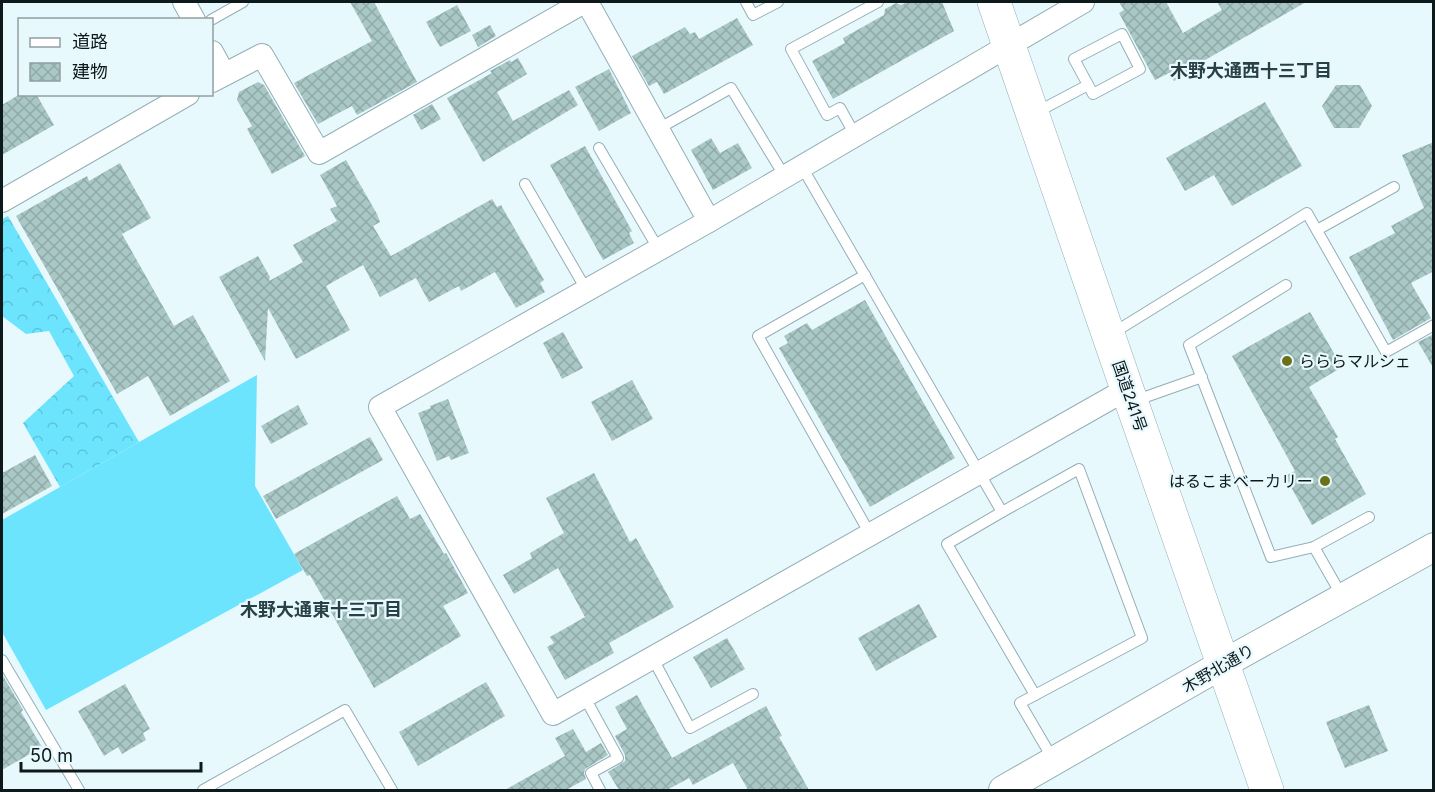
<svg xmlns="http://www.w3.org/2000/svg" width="1435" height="792" font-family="Inter,'Noto Sans JP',sans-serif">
<defs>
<pattern id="forest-crowns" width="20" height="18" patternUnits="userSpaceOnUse" patternTransform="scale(1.5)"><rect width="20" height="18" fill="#6ce4fe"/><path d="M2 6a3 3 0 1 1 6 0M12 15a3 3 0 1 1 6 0" fill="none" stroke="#5cc3d9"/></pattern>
<pattern id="building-cross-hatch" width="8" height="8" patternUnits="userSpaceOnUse" patternTransform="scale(1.5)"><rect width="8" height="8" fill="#a9c7c5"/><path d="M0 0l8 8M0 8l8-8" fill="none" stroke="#90aaa9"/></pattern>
</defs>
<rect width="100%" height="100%" fill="#e8f9fe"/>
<!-- grass -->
<polygon fill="#6ce4fe" points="257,375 255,486 303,570 46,710 2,632 2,520"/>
<!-- forest -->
<polygon fill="url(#forest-crowns)" points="8,216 139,442 60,487 23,423 74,376 49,331 26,334 2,316 2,219"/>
<!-- building -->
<g fill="url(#building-cross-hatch)">
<polygon points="350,2 374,2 417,82 357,115 352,106 318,124 294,83 372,41"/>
<polygon points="908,2 942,2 954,31 833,99 812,61 845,43 843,38 884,15 885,9 896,3 901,5"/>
<polygon points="1119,2 1166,2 1183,33 1222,10 1217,2 1306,2 1200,63 1202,66 1174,81 1169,73 1155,80 1119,13 1124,10"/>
<polygon points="457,5 471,31 440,47 426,22"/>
<polygon points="737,18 753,45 664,94 657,82 649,86 632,56 685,27 690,34 695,32 699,39"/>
<polygon points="490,25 496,36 478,47 472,35"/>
<polygon points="518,58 527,74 497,92 513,121 569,90 578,105 483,162 447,98 492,73 490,71 510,60 511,62"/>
<polygon points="609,69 631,113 599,131 575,87"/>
<polygon points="258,82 264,85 305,156 272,174 247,129 252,126 237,100 239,92"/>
<polygon points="1336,85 1360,85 1372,106 1359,128 1334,128 1322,106"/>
<polygon points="20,94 36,94 54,125 2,155 2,105"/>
<polygon points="1265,102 1302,166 1232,206 1214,175 1185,191 1166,158"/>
<polygon points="432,104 441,119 421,130 413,115"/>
<polygon points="711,138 720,153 738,143 752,168 713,190 691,150"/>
<polygon points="1434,142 1434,271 1411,283 1431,318 1393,340 1349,257 1395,233 1391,226 1424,208 1402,155"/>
<polygon points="585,146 632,231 629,233 634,243 603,260 550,165"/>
<polygon points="346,160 377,214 380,222 373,226 391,256 492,199 497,207 501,205 544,280 540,283 545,292 516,308 495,272 461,291 459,286 429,302 416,278 380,297 363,265 326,286 350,330 296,359 268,308 265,361 219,277 258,256 270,277 269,281 303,262 293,245 337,221 330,209 337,206 320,175"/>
<polygon points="120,163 151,218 122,234 174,326 193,315 230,381 170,416 148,376 117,394 16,216 87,176 89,181"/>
<polygon points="865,300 955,458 870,507 779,348 788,343 784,336 807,323 812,330"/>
<polygon points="1310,312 1342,367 1309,387 1338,437 1335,439 1366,494 1312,525 1285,476 1295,471 1232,356"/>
<polygon points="563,332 583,368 562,379 543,343"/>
<polygon points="1434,334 1434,369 1418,342"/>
<polygon points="632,380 653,419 612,441 591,402"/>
<polygon points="448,399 469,453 451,460 449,456 437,461 418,413 431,408 430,406"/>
<polygon points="298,405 308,424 271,444 261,426"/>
<polygon points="370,437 383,460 276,519 263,496"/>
<polygon points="35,455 52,486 2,514 2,473"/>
<polygon points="594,473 630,542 636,538 674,607 609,643 614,653 565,680 547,647 554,643 550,637 585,617 558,568 514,594 503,575 532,558 530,553 564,533 546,498"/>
<polygon points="397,496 410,519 420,514 444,554 446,553 468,593 443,606 461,636 374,688 310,575 307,576 294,554"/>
<polygon points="919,604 937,637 876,671 858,638"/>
<polygon points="727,638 745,669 711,688 693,657"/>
<polygon points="2,674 23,710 21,712 42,747 2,770"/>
<polygon points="486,682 505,716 418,766 399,732"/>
<polygon points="125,684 150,729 143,733 146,740 122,754 118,747 104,756 78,711"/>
<polygon points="637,695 672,758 766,706 782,736 779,737 809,790 748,790 733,763 693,785 689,778 667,790 619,790 608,772 625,761 625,755 615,736 627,729 615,707"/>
<polygon points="1369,705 1388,751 1345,768 1326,722"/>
<polygon points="573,729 586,752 601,743 608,755 585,769 584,773 586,779 566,790 505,790 565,756 555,738"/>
</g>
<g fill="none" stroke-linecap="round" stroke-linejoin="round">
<defs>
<g id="service">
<polyline points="746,2 753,15 778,2"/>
<polyline points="211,20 243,2"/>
<polygon points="1122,34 1140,69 1093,94 1074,59"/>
<polyline points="1035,113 1088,85"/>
<polyline points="658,129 731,88 785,177"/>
<polyline points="855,135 840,108 827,115 791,49 878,2"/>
<polyline points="599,148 659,250"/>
<polyline points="802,167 1002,512 1079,469 1142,638 1020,703 1054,761"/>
<polyline points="525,184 587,291"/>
<polyline points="1317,230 1394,187"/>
<polyline points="865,275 758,336 870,534"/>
<polyline points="1286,285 1189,345 1271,557 1314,547 1369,517"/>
<polyline points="1113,333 1307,213 1386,352 1434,325"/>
<polyline points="1134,401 1202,377"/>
<polyline points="1002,512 947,544 1035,695"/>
<polyline points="1314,547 1342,596"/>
<polyline points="652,657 690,728 753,694"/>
<polyline points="2,660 79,790"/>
<polyline points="584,696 618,758 591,773 600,790"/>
<polyline points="203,790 345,710 392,790"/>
</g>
<g id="minor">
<polyline points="184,2 194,20"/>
<polyline points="587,2 709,221"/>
<polyline points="1083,2 709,221 380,407 553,714 1127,389"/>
<polyline points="212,52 224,74"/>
<polyline points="212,81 262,55 319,153 584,2"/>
<polyline points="2,201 188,94"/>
</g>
<polyline id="tertiary" points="1003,790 1223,664 1434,547"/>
<polyline id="trunk" points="994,2 1127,389 1267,790"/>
</defs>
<!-- service casing -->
<use href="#service" stroke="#93afb6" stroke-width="12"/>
<!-- minor casing -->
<use href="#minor" stroke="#93afb6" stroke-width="24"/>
<!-- tertiary casing -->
<use href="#tertiary" stroke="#93afb6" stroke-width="30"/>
<!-- trunk casing -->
<use href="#trunk" stroke="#93afb6" stroke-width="34"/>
<!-- service -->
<use href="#service" stroke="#fff" stroke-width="10"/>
<!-- minor -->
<use href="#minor" stroke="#fff" stroke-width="22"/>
<!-- tertiary -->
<use href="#tertiary" stroke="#fff" stroke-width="28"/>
<!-- trunk -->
<use href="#trunk" stroke="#fff" stroke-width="33"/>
</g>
<!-- markers -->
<g fill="#6a7118" stroke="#e8f9fe" stroke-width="2">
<circle cx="1287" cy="361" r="6"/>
<circle cx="1325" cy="481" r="6"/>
</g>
<g text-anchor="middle" stroke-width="4.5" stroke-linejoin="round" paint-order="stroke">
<!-- poi labels -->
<g font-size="16" fill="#0e191b" stroke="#e8f9fe" text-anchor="start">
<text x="1299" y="367">らららマルシェ</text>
<text x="1313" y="487" text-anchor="end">はるこまベーカリー</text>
</g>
<!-- street labels -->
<g font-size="16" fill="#0e191b" stroke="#e8f9fe">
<text transform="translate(1130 396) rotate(71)" y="6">国道241号</text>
<text transform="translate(1218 668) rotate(-30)" y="6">木野北通り</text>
</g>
<!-- neighbourhood labels -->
<g font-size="18" font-weight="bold" fill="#284146" stroke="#e8f9fe">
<text x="1251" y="77">木野大通西十三丁目</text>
<text x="321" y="616">木野大通東十三丁目</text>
</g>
</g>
<!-- border -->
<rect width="1435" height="792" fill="none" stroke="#0e191b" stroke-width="6"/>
<!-- legend -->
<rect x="18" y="18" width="195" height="78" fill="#e8f9fe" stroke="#919fa3" stroke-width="1.5"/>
<rect x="30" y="38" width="30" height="9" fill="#ffffff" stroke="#919fa3" stroke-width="1.5"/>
<text x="72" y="48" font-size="18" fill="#0e191b">道路</text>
<rect x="30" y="63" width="30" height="18" fill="url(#building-cross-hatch)" stroke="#919fa3" stroke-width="1.5"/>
<text x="72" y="78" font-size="18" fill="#0e191b">建物</text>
<!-- scale -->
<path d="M21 762v9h180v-9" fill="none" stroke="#0e191b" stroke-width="3"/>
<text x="30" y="762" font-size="18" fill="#0e191b" stroke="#e8f9fe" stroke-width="4.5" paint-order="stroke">50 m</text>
</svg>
